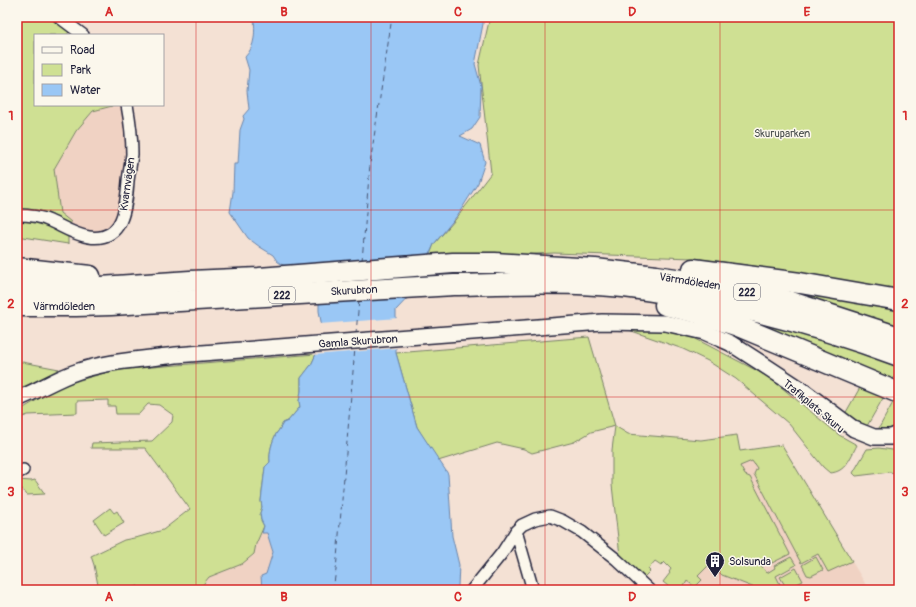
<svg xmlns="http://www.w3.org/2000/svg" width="916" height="607" font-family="Pangolin,sans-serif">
<rect width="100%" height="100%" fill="#f4e1d4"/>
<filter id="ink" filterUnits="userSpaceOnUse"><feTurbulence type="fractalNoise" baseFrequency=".025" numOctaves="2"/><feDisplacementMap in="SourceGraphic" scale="8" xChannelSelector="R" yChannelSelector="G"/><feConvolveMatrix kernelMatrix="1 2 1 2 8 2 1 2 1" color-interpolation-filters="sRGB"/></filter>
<g filter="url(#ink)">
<!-- built -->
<g fill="#f0d2c3">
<polygon points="116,105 123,105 132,111 130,206 123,230 108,241 93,242 68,236 60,213 54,169 76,131 93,111"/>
<polygon points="782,445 869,590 667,590 700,457"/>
<polygon points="262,533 267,533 273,552 266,575 261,576 262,590 201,590 201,587 209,577 242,564 254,555 256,544"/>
</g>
<!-- green -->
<g fill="#cfe093" stroke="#788167">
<polygon points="17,17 52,17 71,29 67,35 35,35 35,105 116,105 93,111 76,131 54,169 60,213 71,222 68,236 68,244 17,236"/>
<polygon points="490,17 899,17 899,295 761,267 692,258 554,253 428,260 434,244 455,220 491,173 479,65"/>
<polygon points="751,283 899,306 899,328"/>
<polygon points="740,315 820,338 899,365 899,369 891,383 777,337"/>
<path d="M626,329H662L694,338L769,377L839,435L857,445C850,458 846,472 830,473L823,467L789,424L736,379L708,361L683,349Z"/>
<polygon points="589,337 615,426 628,434 701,440 737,435 740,451 782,445 852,561 828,572 818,554 801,563 754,474 757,468 752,461 740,466 745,475 750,477 790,554 772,563 770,558 760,564 767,573 775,568 774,566 791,557 796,565 776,576 783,590 760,590 722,575 710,564 698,576 702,580 695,587 687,581 682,590 667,590 668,586 663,582 670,573 669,572 671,569 664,562 661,565 655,561 648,569 650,571 644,577 620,556 612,485 612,450 615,426 591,432 574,442 532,453 524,449 497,443 438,461 417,427 396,353"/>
<path d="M316,354L311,365L301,378V391L299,401L300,407L288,421L283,423C281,427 279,430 276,434C272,442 269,452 270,462L265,467L261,501L262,507L260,513L261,520L264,526L256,544L254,554L242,564L209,577L201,587V590H138V586L127,590H99L94,565L91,556L124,540L139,537L163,530L190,509L145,448H91L92,443L152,441L172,422L173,415L159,405L148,404L139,414H116L115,406H108V400L77,401V413L28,415L17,419V412L57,388L80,380L115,370Z"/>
<polygon points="17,361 59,369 35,382 17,394"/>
<polygon points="862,384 886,393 867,426 845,414"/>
<path d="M896,397L899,400V425C892,429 886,430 879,428Z"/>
<polygon points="879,448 899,451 899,474 890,472 856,476 853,473 867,449"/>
<polygon points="18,480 31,481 35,480 45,494 27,495 17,483"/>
<polygon points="110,508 114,513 117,511 124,523 104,535 94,520"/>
<polygon points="816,557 823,570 811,576 807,575 802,565"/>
<polygon points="796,568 803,581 787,589 780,577"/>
</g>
<!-- water -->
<path fill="#9ac7f5" stroke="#6a85ab" d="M254,17H483V24L475,64L481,86L480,117L472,129L460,136L480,145L485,162L478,183L457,216L434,244L414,291L396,310V353L417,427L448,474L452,536L459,565L458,586L456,590H262L261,576L266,574L273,552L267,533H262L264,526L261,520L260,513L262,507L261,501L265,467L270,462C269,452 272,442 276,434C279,430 281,427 283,423L288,421L300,407L299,401L301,391V378L311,365L324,337L319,311V303L291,269L281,264L277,261L273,255L260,247L248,238L230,212L233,192L234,164H238L240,130L244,119L243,116L249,109L247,91L249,70L245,57C256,46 255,31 254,17Z"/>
<!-- pier -->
<polygon fill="#f4e1d4" points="398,318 398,348 313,355 322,337 319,324"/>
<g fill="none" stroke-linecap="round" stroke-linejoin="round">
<!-- ferry -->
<g stroke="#465473" stroke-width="1" stroke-dasharray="5 4" stroke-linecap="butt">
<polyline points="362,261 370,164 392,17"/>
<polyline points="356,334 359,300"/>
<polyline points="333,590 336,570 355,348"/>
</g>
<defs>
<g id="minor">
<polyline points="59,17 83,35"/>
<path d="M17,215C28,215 40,216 50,221C63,227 75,235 89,237C124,242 126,206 128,181C129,172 131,163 132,154C132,137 130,121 127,105"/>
<polyline points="17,473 23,470"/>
<polyline points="516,531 533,590"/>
<polyline points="472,590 502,553 516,531 522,525 535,519 550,516 563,521 582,532 616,559 649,590"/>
</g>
<path id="secondary" d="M17,399C38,391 57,378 79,371C110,361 143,359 176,355L602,322L665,323L705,332L730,343L758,361L802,390L854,429L874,437H891L899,434"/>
<g id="motorway">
<polyline points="17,268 90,276"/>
<polyline points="693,269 800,283 899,300"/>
<polyline points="17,287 86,288 190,281 259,278 453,263 495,263 595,269 656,276 709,284 791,302 899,337"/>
<polyline points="665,305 698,313 738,326 899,393"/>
<path d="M17,306H76L111,305L454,285C501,284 549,282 596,285C628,286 661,292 692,298C763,311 832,331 899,356"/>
</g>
</defs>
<!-- minor casing -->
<use href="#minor" stroke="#22223b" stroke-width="14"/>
<!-- secondary casing -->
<use href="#secondary" stroke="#22223b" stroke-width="18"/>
<!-- motorway casing -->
<use href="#motorway" stroke="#22223b" stroke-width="23"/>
<!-- minor -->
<use href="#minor" stroke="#fbf7ec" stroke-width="11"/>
<!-- secondary -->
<use href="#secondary" stroke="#fbf7ec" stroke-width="15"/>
<!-- motorway -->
<use href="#motorway" stroke="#fbf7ec" stroke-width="20"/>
</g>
</g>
<!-- grid -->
<path fill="none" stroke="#d62828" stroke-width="1" stroke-opacity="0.55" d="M196,17V590M371,17V590M545,17V590M720,17V590M17,210H899M17,397H899"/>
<!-- icons -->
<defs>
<symbol id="building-pin" viewBox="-11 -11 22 30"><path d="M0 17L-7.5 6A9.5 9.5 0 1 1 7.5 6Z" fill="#22223b" stroke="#fbf7ec"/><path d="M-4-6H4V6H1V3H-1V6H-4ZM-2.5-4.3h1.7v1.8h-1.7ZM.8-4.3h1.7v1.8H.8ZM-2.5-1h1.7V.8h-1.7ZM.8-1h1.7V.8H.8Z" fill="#fff"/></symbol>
</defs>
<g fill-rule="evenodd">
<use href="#building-pin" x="704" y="550" width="22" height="30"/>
</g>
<g text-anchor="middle" stroke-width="3" stroke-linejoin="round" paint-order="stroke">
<!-- shield labels -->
<g fill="#fbf7ec" stroke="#636270" stroke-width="1">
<rect x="734" y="284" width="26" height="16" rx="3"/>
<rect x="269" y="287" width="26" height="16" rx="3"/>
</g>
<g font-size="10" font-weight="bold" fill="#22223b">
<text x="747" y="296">222</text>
<text x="282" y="299">222</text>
</g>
<!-- park labels -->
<g font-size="11" fill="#4d5251" stroke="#fbf7ec">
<text x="782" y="137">Skuruparken</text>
</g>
<!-- street labels -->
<g font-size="11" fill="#22223b" stroke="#fbf7ec">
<text transform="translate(127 184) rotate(-82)" y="4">Kvarnvägen</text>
<text transform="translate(690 281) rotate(9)" y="4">Värmdöleden</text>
<text transform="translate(354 290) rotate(-3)" y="4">Skurubron</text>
<text x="64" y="310">Värmdöleden</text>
<text transform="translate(358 341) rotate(-4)" y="4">Gamla Skurubron</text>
<text transform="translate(814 406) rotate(40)" y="4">Trafikplats Skuru</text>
</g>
<!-- poi labels -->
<g font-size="11" fill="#22223b" stroke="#fbf7ec" text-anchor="start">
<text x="729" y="565">Solsunda</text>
</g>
</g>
<!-- margin -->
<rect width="916" height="607" fill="none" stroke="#fbf7ec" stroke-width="44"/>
<!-- legend -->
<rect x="34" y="34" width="130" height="72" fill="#fbf7ec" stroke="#a4a2a5"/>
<rect x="42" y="47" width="20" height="6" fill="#fbf7ec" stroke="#a4a2a5"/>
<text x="70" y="54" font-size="12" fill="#22223b">Road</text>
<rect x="42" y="64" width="20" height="12" fill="#cfe093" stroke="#a4a2a5"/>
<text x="70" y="74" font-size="12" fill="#22223b">Park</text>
<rect x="42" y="84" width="20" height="12" fill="#9ac7f5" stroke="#a4a2a5"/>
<text x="70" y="94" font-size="12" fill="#22223b">Water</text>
<rect x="22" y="22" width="872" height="563" fill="none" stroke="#d62828" stroke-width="1.5"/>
<g font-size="13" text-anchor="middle" font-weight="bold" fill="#d62828">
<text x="109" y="16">A</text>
<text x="284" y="16">B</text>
<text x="458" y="16">C</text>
<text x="632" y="16">D</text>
<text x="807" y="16">E</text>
<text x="11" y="120">1</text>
<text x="905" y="120">1</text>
<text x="11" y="308">2</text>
<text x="905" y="308">2</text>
<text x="11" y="496">3</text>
<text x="905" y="496">3</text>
<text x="109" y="601">A</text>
<text x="284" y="601">B</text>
<text x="458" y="601">C</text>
<text x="632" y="601">D</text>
<text x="807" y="601">E</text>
</g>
</svg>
